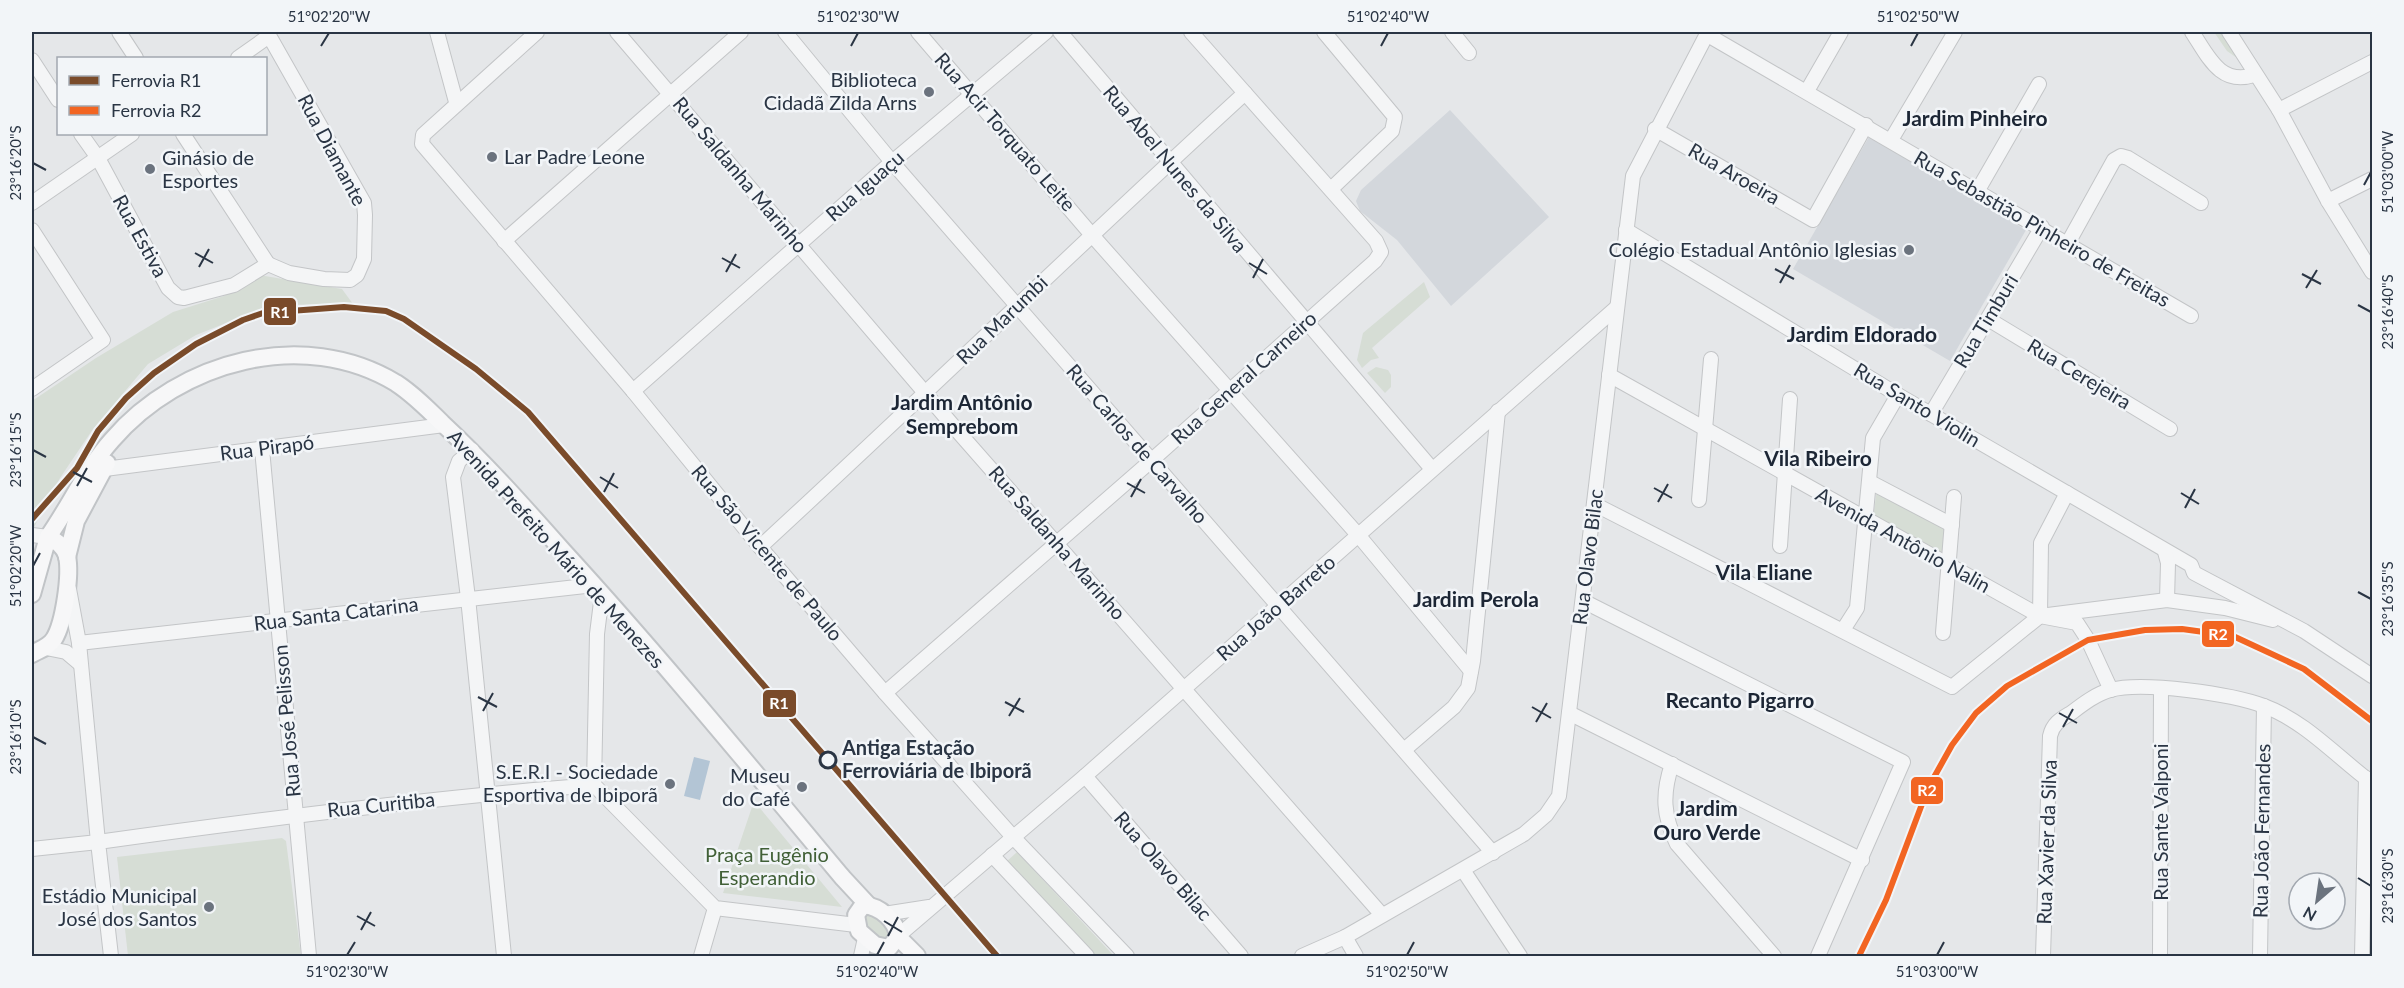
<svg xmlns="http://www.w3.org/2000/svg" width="2404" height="988" font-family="Lato,sans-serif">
<rect width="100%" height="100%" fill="#e5e7e9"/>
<!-- built -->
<g fill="#d3d7dc">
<polygon points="1450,110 1549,217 1451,306 1397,240 1360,211 1356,201 1361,190"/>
<polygon points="1869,137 2026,230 1950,361 1793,269"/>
</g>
<!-- green -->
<g fill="#d6ddd5">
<polygon points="2214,32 2223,32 2237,58 2227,51"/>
<polygon points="259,275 342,289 353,304 271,305 196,335 148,364 93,429 60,478 32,531 32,401 96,358 173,312 224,296"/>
<polygon points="1424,282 1430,297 1372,348 1379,358 1371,360 1362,368 1357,360 1363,333"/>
<polygon points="1376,367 1388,370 1391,375 1391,387 1385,393 1367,373"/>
<polygon points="1877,489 1946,526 1945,558 1873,519"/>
<polygon points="754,801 842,907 723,893"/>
<polygon points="282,838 286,841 301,956 128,956 117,857"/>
<polygon points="1017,852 1114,956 1093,956 1005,863"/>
<polygon points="869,913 880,918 892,935 886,941 872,938 861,919"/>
</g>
<!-- water -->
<polygon fill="#b3c5d5" points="694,757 710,761 700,800 684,796"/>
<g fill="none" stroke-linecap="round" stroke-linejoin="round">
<defs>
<g id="minor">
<polyline points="119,32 136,58"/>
<polyline points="437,32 456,102"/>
<polyline points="537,32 423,135 422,144 633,391 760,547 885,693 1013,837 1127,956"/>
<polyline points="617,32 961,435 1382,915"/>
<polyline points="785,32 892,162 1493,853"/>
<polyline points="918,32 1091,234 1359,536 1471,671"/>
<polyline points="1060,32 1432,469"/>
<polyline points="1324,32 1395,117 1392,131 1331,189"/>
<polyline points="1452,32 1469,53"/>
<path d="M2192,32C2208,56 2220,86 2254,75"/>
<polyline points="2229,32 2279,110 2328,201 2372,272"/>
<polyline points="1706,34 2191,316"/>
<polyline points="238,58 269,36"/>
<polyline points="32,60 58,100"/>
<polyline points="1807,91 1841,32"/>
<polyline points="2279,110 2372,62"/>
<polyline points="1655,129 1813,220 1866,125"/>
<polyline points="81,134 98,158 168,288 178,297 184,298 234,285 268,264 289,273 324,279 350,280 357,275 364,259 365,215 364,203 267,32"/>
<polyline points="183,134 268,264"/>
<polyline points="1891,140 1955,32"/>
<polyline points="1978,190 2039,84"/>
<polyline points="2328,201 2372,179"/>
<polyline points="32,203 132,134"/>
<polyline points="32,230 103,340 32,389"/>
<polyline points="1626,230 1898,395 2191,565 2194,573 2304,631 2372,676"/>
<polyline points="504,241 741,32"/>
<polyline points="2068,243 2114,160 2121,156 2128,158 2201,203"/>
<polyline points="1988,319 2170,429"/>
<polyline points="1609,375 2040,616 2077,623 2088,640 2111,690"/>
<polyline points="633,391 892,162 1046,32"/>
<polyline points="1931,414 2042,227"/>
<polyline points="262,449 309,956"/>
<polyline points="472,450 459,461 453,477 468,598 504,956"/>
<polyline points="97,470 444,425"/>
<polyline points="1870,482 1952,525"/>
<polyline points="1699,500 1711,359"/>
<polyline points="1594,504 1952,687 2040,616 2167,600 2225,608 2273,620"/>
<polyline points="32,535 48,537"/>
<polyline points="1780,546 1790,399"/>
<path d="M760,547C923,397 1081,243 1245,93"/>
<polyline points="2165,552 2168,563 2167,600"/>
<polyline points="602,594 597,634 594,785 715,908 856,925"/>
<polyline points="1583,601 1903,762 1818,956"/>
<polyline points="2040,616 2041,543 2067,493"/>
<polyline points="1843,630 1857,608 1873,438 1898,395"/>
<polyline points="1943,633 1954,497"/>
<polyline points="79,643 594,585"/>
<polyline points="46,648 66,652 79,663"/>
<polyline points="885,693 1152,460 1375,261 1381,252 1376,241 1191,32"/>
<polyline points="1569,713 1862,860"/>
<polyline points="1404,750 1454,707 1468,688 1473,661 1498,411"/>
<path d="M1672,764C1662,794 1663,816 1677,844L1774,956"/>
<polyline points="1085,776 1241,956"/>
<polyline points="32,849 98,842 79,643 69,589"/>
<polyline points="992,855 1087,956"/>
<polyline points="1463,870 1520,956"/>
<polyline points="884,914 929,907"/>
<polyline points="898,936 1085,776 1616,308"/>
<polyline points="1345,937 1356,956"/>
<path d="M111,956L98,842C263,819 427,798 594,785"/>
<polyline points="701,956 715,908"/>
<polyline points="861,956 865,938"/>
<polyline points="1302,956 1345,937 1524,834 1546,815 1559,796 1633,176 1708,32"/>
<path d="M2043,956L2050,736C2053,723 2061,719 2071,713C2083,704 2096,694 2110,690C2143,681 2232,694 2264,706C2305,721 2338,758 2372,783"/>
<polyline points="2160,956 2161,688"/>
<polyline points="2260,956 2264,706"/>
<polyline points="2362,956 2366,778"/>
</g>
<g id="major">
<path d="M48,537C70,506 86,469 112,440C180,361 303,327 396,383C413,394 428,409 442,423C485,463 524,507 563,551C660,657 751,768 843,878L869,906"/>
<polyline points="67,557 76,521 107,463"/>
<path d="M32,594L48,537C57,541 64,546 67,556C71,575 64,623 54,639C48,648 40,649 32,654"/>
<path d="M863,905C880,906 897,921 898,937L889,948L875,945L859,931L856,915Z"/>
<polyline points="898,937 917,956"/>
</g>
</defs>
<!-- minor casing -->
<use href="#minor" stroke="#c3c5c7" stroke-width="16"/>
<!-- major casing -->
<use href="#major" stroke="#c1c4c7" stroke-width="20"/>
<!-- minor -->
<use href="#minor" stroke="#f4f5f6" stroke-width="14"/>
<!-- major -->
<use href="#major" stroke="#f7f7f8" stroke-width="16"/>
<defs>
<polyline id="rail-1" points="32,519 77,468 98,431 126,398 154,373 196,344 243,320 263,313 344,307 386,311 404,319 476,369 528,412 997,956"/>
<polyline id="rail-2" points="1859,956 1886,900 1928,788 1952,745 1976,713 2007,686 2088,640 2145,630 2182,629 2233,636 2304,669 2372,721"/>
</defs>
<!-- rail-1 casing -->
<use href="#rail-1" stroke="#f2f5f8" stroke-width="10"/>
<!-- rail-2 casing -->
<use href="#rail-2" stroke="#f2f5f8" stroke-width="10"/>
<!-- rail-1 -->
<use href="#rail-1" stroke="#7a4b2a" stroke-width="6"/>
<!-- rail-2 -->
<use href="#rail-2" stroke="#f26522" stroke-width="6"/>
</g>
<!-- ticks -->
<path fill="none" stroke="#2a3544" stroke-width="2" d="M321,46L329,33M851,46L858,33M1381,46L1388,33M1911,46L1918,33M33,163L46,170M2364,185L2371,172M195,253L213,263M722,258L740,268M1249,263L1267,274M199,267L209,249M1775,269L1794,279M726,272L736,254M2302,274L2321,284M1253,278L1263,259M1780,283L1790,265M2306,288L2317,270M2358,305L2371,312M33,450L46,457M73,472L92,482M600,477L618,488M1127,483L1145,493M77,486L87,468M1654,488L1672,498M604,492L614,473M2181,493L2199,504M1131,497L1141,479M1658,502L1668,484M2185,508L2195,489M33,566L40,553M2358,592L2371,599M478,697L497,707M1005,702L1024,712M1532,707L1551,718M483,711L493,693M2059,713L2077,723M1009,716L1020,698M1536,722L1547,703M2063,727L2073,709M33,737L46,744M2358,878L2371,886M357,916L375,926M884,921L902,932M361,930L371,912M888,936L898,917M347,955L355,942M877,955L884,942M1407,955L1414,942M1937,955L1944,942"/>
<!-- markers -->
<g fill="#6b737e" stroke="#f2f5f8" stroke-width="2">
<circle cx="929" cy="92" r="6"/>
<circle cx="492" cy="157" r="6"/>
<circle cx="150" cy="169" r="6"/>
<circle cx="1909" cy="250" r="6"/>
<circle cx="670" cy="784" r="6"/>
<circle cx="802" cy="787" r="6"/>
<circle cx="209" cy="907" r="6"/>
</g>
<circle fill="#f2f5f8" stroke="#2a3544" stroke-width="3" cx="828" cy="760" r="8"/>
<g text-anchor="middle" stroke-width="5" stroke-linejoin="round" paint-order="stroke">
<!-- poi labels -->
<g font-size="20" fill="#2a3544" stroke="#f2f5f8" text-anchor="end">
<text x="917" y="87">Biblioteca<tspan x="917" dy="23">Cidadã Zilda Arns</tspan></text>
<text x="504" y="164" text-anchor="start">Lar Padre Leone</text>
<text x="162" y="165" text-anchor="start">Ginásio de<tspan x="162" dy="23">Esportes</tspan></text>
<text x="1897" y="257">Colégio Estadual Antônio Iglesias</text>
<text x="658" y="779">S.E.R.I - Sociedade<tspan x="658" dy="23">Esportiva de Ibiporã</tspan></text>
<text x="790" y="783">Museu<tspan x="790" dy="23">do Café</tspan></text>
<text x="197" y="903">Estádio Municipal<tspan x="197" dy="23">José dos Santos</tspan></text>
</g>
<!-- street labels -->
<g font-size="20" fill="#2a3544" stroke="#f2f5f8">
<text transform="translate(1005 132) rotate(49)" y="7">Rua Acir Torquato Leite</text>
<text transform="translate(332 150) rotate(62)" y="7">Rua Diamante</text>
<text transform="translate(1175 169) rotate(50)" y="7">Rua Abel Nunes da Silva</text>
<text transform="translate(1734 174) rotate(30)" y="7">Rua Aroeira</text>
<text transform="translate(740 175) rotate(50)" y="7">Rua Saldanha Marinho</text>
<text transform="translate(865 186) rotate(-41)" y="7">Rua Iguaçu</text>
<text transform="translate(2042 229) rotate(30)" y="7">Rua Sebastião Pinheiro de Freitas</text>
<text transform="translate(140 236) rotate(61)" y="7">Rua Estiva</text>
<text transform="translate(1002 320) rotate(-44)" y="7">Rua Marumbi</text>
<text transform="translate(1986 321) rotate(-59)" y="7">Rua Timburi</text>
<text transform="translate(2079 374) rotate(31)" y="7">Rua Cerejeira</text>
<text transform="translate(1244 378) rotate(-42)" y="7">Rua General Carneiro</text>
<text transform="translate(1917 405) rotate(31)" y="7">Rua Santo Violin</text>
<text transform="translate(1137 444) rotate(49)" y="7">Rua Carlos de Carvalho</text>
<text transform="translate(267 448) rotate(-7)" y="7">Rua Pirapó</text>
<text transform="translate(1903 540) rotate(29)" y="7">Avenida Antônio Nalin</text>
<text transform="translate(1057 543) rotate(49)" y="7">Rua Saldanha Marinho</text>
<text transform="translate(556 549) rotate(48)" y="7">Avenida Prefeito Mário de Menezes</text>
<text transform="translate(767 553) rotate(50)" y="7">Rua São Vicente de Paulo</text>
<text transform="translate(1588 557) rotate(-83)" y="7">Rua Olavo Bilac</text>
<text transform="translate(1276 608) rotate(-41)" y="7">Rua João Barreto</text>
<text transform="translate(336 614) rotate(-7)" y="7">Rua Santa Catarina</text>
<text transform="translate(287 721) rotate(-95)" y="7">Rua José Pelisson</text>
<text transform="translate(381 805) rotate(-6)" y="7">Rua Curitiba</text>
<text transform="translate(2161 822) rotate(-90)" y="7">Rua Sante Valponi</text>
<text transform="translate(2262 831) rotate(-89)" y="7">Rua João Fernandes</text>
<text transform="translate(2047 842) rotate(-88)" y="7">Rua Xavier da Silva</text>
<text transform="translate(1163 866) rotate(49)" y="7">Rua Olavo Bilac</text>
</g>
<!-- stop labels -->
<g font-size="20" font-weight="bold" fill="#2a3544" stroke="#f2f5f8" text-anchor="start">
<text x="842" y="755">Antiga Estação<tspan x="842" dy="23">Ferroviária de Ibiporã</tspan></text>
</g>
<!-- park labels -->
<g font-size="20" fill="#416037" stroke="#f2f5f8">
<text x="767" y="862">Praça Eugênio<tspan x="767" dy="23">Esperandio</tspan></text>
</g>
<!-- neighbourhood labels -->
<g font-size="21" font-weight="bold" fill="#1c2635" stroke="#f2f5f8">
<text x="1975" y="126">Jardim Pinheiro</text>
<text x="1862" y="342">Jardim Eldorado</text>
<text x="962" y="410">Jardim Antônio<tspan x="962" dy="24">Semprebom</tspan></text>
<text x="1818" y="466">Vila Ribeiro</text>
<text x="1764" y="580">Vila Eliane</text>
<text x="1476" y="607">Jardim Perola</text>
<text x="1740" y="708">Recanto Pigarro</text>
<text x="1707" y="816">Jardim<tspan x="1707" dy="24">Ouro Verde</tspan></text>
</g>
</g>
<g stroke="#f2f5f8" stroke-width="2">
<rect x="263" y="297" width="34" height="29" rx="6" fill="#7a4b2a"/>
<rect x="2201" y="620" width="34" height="28" rx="6" fill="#f26522"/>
<rect x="762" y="689" width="35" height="29" rx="6" fill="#7a4b2a"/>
<rect x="1910" y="776" width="34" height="29" rx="6" fill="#f26522"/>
</g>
<g font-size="16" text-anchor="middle" font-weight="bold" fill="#fff">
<text x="280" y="318">R1</text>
<text x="2218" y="640">R2</text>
<text x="779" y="709">R1</text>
<text x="1927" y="796">R2</text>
</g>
<!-- border -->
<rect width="2404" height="988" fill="none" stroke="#f2f5f8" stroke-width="66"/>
<!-- legend -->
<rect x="57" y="57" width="210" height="78" fill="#f2f5f8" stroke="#a2a8b0" stroke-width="1.5"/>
<rect x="69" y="76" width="30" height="9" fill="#7a4b2a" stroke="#a2a8b0" stroke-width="1.5"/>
<text x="111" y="87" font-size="18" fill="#2a3544">Ferrovia R1</text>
<rect x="69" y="106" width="30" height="9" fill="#f26522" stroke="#a2a8b0" stroke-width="1.5"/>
<text x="111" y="117" font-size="18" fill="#2a3544">Ferrovia R2</text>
<!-- north arrow -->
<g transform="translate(2317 901) rotate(209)"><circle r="28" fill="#f2f5f8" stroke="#a2a8b0" stroke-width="1.5"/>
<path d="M0-4.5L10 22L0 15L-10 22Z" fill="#6b737e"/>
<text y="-9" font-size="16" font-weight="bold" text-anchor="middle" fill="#2a3544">N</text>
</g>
<rect x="33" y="33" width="2338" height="922" fill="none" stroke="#2a3544" stroke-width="2"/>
<g font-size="15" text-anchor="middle" fill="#2a3544">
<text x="329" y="22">51°02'20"W</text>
<text x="858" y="22">51°02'30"W</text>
<text x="1388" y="22">51°02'40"W</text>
<text x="1918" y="22">51°02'50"W</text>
<text transform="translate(16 163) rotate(-90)" y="5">23°16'20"S</text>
<text transform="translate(2388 172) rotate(-90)" y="5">51°03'00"W</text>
<text transform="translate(2388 312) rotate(-90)" y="5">23°16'40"S</text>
<text transform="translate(16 450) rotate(-90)" y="5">23°16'15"S</text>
<text transform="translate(16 566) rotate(-90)" y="5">51°02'20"W</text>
<text transform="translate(2388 599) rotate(-90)" y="5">23°16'35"S</text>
<text transform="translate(16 737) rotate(-90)" y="5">23°16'10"S</text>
<text transform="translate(2388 886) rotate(-90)" y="5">23°16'30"S</text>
<text x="347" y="977">51°02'30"W</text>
<text x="877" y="977">51°02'40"W</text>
<text x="1407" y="977">51°02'50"W</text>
<text x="1937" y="977">51°03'00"W</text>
</g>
</svg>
